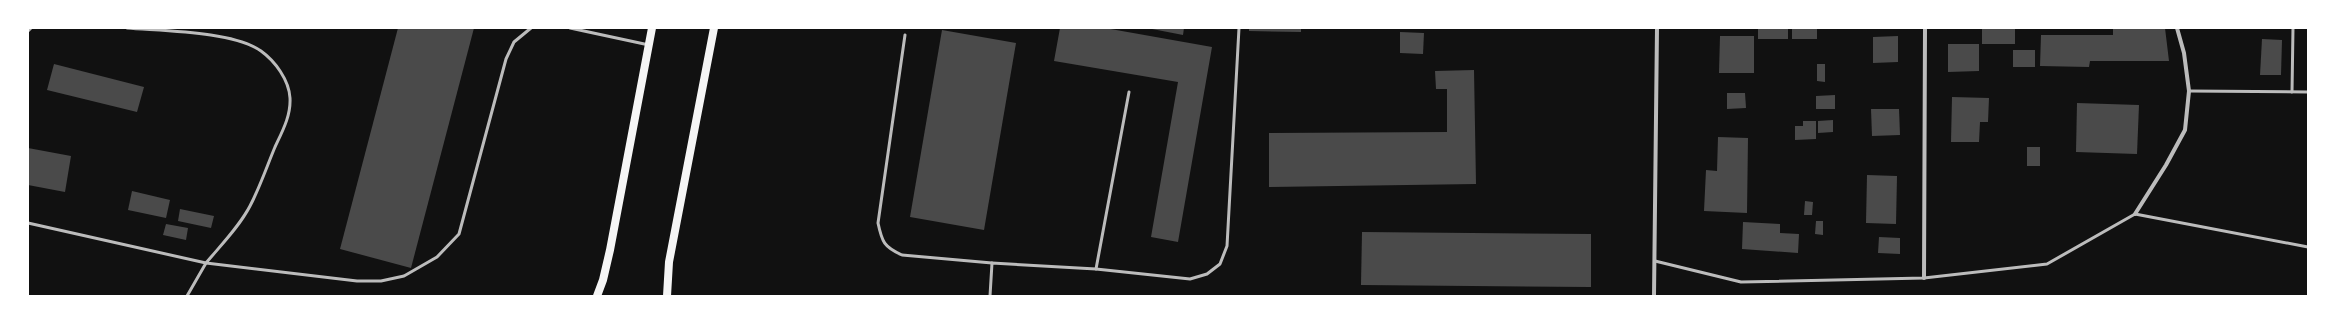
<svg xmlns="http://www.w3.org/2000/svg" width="2336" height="324" font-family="Spectral,serif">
<rect width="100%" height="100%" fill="#111"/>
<!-- building -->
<g fill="#4a4a4a">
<polygon points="398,28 474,28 411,268 340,249"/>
<polygon points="1060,28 1105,28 1212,47 1178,242 1151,237 1178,82 1054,61"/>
<polygon points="1147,28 1184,28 1183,35"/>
<polygon points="1249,28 1301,28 1301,32 1249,31"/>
<rect x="1758" y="28" width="30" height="11"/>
<rect x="1792" y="28" width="25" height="11"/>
<rect x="1982" y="28" width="33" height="16"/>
<polygon points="2113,28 2165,28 2169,61 2090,61 2089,67 2040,66 2041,35 2113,35"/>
<polygon points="942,30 1016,43 984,230 910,217"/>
<polygon points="1400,32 1424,33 1423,54 1400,53"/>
<polygon points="1720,36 1754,36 1754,73 1719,73"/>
<polygon points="1898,36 1898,62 1873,63 1873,37"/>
<polygon points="2262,39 2282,40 2281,75 2260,75"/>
<polygon points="1948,44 1979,44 1979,71 1948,72"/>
<rect x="2013" y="50" width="22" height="17"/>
<polygon points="54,64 144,87 137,112 47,90"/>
<polygon points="1817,64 1825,64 1825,82 1817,81"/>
<polygon points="1474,70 1476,184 1269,187 1269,133 1447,132 1447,89 1436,89 1435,71"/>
<polygon points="1727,93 1745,93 1746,108 1727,109"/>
<polygon points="1835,95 1835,109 1816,109 1816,96"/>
<polygon points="1952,97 1989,98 1988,122 1980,122 1979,142 1951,142"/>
<polygon points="2077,103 2139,105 2137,154 2076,152"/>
<polygon points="1871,109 1899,109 1900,135 1872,136"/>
<polygon points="1833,120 1833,132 1818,133 1818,121"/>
<polygon points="1803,121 1816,121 1816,139 1795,140 1795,126 1803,126"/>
<polygon points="1718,137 1748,138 1747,213 1704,211 1706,170 1717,171"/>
<rect x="2027" y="147" width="13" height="19"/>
<polygon points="28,148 71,156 65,192 28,185"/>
<polygon points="1867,175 1897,176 1896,224 1866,223"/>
<polygon points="132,191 170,200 166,218 128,210"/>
<polygon points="1805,201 1813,202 1812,215 1804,215"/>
<polygon points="180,209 214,216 211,228 178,221"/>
<polygon points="1816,221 1823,221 1823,235 1815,234"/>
<polygon points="1743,222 1780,224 1780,233 1799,234 1798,253 1742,249"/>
<polygon points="166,224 188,228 186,240 163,235"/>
<polygon points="1362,232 1591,234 1591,287 1361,285"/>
<polygon points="1879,237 1900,238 1900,254 1878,253"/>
</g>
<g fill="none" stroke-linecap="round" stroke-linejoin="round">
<!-- service -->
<g stroke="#bcbcbc" stroke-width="3">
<path d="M127,28C162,31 233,31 261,51C275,61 289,80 290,98C291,116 282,132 275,147C267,166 260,187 250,206C239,227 221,245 206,263L357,281H381L404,276L437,257L459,234L506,59L514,42L531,28"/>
<polyline points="570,28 649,45"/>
<polyline points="28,31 31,28"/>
<path d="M905,35L878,223C882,242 884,247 902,255L992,263"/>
<polyline points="2189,91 2308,92"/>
<polyline points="2292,92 2293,28"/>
<polyline points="28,223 206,263 187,296"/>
<polyline points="1655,261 1741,282 1924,278 2047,264 2135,214 2308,247"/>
<polyline points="1096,269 1190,279 1207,274 1220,264 1227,246 1239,28"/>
<polyline points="990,296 992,263 1096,269 1129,92"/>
</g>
<!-- minor -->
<g stroke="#bcbcbc" stroke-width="4">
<polyline points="2135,214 2166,165 2185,130 2189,91 2184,53 2177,28"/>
<polyline points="1924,278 1925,28"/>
<polyline points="1654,296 1657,28"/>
</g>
<!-- secondary -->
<g stroke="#f5f5f5" stroke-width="8">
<polyline points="597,296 603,280 610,250 652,28"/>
<polyline points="667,296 669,262 714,28"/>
</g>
</g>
<!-- border -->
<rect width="2336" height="324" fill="none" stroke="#ffffff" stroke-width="58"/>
</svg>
